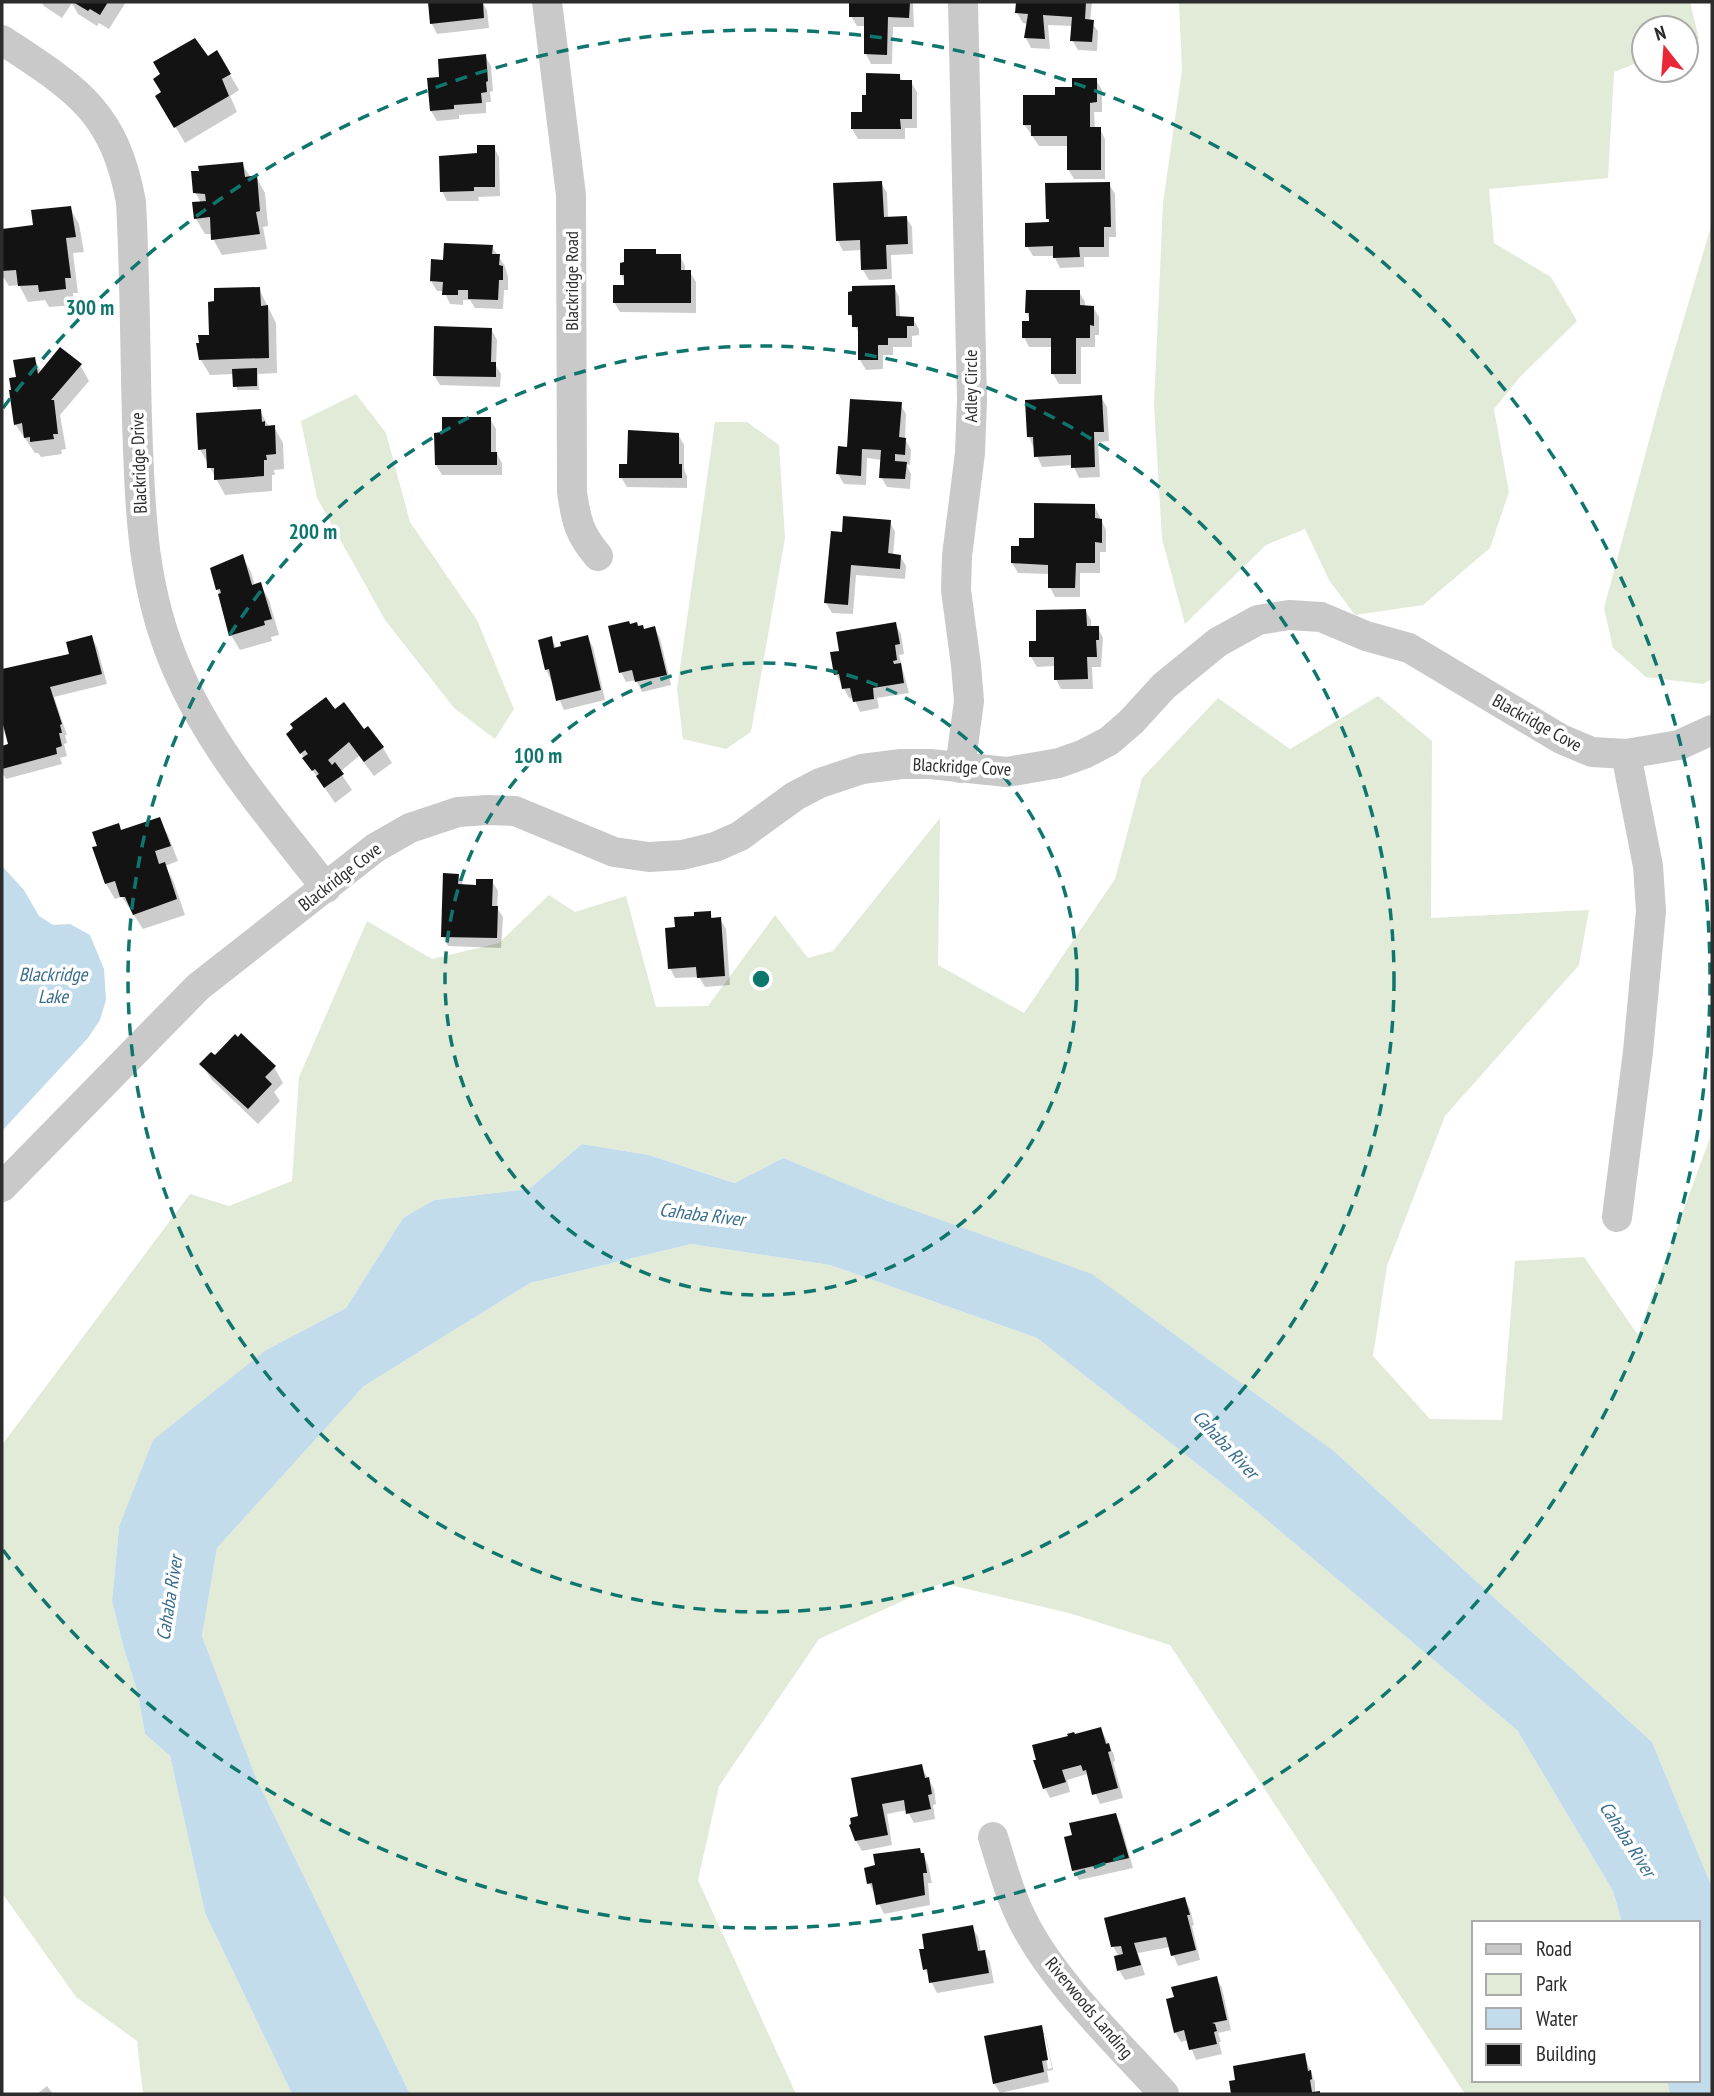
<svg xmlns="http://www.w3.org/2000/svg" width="1714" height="2096" font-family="'PT Sans Narrow',sans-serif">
<rect width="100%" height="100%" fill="#fff"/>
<!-- green -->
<g fill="#e2ead8">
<polygon points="1179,2 1690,2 1699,39 1686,44 1686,28 1644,28 1644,60 1614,72 1608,178 1489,189 1494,243 1551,277 1577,321 1520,377 1494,409 1509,492 1490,548 1423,605 1355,615 1329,580 1305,529 1266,545 1185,624 1162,539 1154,406 1163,203 1182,70"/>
<polygon points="1712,223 1712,679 1703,684 1646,677 1613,648 1604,608 1661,396"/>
<polygon points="356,394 386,433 410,522 477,620 514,709 495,739 454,708 385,620 317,498 301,421"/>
<polygon points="715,422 747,422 779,445 785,538 751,732 726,749 683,739 677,689"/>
<polygon points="1378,696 1432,741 1431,918 1589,910 1579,965 1445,1116 1387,1266 1373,1356 1430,1419 1502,1420 1515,1261 1584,1257 1638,1335 1712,1132 1712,1887 1652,1742 1334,1451 1093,1275 888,1201 783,1158 736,1183 649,1155 582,1144 529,1189 434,1200 403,1218 346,1308 266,1350 119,1527 112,1601 124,1649 138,1694 145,1734 170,1756 205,1913 292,2094 143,2094 137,2041 76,1997 2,1893 2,1445 190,1194 229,1206 292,1181 299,1077 367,921 432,959 499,943 549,895 575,912 626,896 656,1007 708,1006 775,915 808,958 833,951 940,818 938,965 1024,1013 1115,879 1142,778 1218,698 1290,749"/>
<polygon points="691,1244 830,1265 1037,1338 1243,1500 1517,1730 1613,1891 1622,1923 1474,1923 1474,2080 1667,2080 1670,2094 1465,2094 1170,1645 1069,1613 942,1583 819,1639 719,1786 698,1880 796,2094 410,2094 256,1778 202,1636 217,1548 364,1386 530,1283"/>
</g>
<!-- water -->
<g fill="#c3dceb">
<polygon points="2,866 24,890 39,916 53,925 70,924 90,935 104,969 106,1000 100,1020 88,1038 2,1131"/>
<polygon points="582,1144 649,1155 735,1183 783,1158 888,1201 1092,1274 1334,1451 1652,1742 1712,1887 1712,2094 1670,2094 1667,2080 1698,2080 1698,1923 1622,1923 1613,1891 1517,1730 1243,1500 1037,1338 830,1265 691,1244 530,1283 364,1386 217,1548 202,1636 256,1778 410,2094 292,2094 205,1913 170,1756 145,1734 138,1694 124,1649 112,1601 119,1527 153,1440 266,1350 346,1308 403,1218 434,1200 529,1189"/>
</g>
<!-- shadow -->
<g fill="#0003" fill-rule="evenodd">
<polygon points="41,2 126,2 109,29 99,23 97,26 78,14 72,3 62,18 44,6"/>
<polygon points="429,2 482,2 487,10 489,28 437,34 432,24"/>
<polygon points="851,2 913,2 914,27 893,27 892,64 871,64 866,54 866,26 857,26 851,16"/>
<polygon points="1018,2 1092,2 1090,21 1098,31 1097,51 1078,50 1072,40 1073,26 1048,25 1050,49 1031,48 1026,38 1028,24 1023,23 1017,13"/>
<polygon points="217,53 239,90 230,96 237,112 185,143 157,96 163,93 163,75"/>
<polygon points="485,56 491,66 493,91 490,92 491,102 486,102 486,113 459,115 459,119 437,121 431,111 441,78"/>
<polygon points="899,75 903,82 911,82 917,92 917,128 905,128 905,139 858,139 852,129"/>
<polygon points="1096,80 1102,90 1102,112 1094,112 1095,129 1100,129 1105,139 1105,179 1074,179 1068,169 1068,146 1039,146 1024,124 1057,96"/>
<polygon points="494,147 499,157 500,196 478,197 479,201 447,201 442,191 478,154"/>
<polygon points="242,164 251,178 256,177 265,193 268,226 263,227 267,249 222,255 213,239 212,234 205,234 196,219 194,204 201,203 195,192"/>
<polygon points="881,183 887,193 888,218 906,217 912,227 913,254 891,255 892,279 869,280 863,270 862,250 843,251 838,241"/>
<polygon points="1109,184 1115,194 1116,237 1109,237 1109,257 1084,257 1084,267 1060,268 1054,256 1033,256 1027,246 1051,224 1047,218"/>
<polygon points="70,208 79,224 84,252 73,253 78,293 73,293 74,305 49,307 45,300 28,302 19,285 9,286 2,275 2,231 35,226"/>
<polygon points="492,247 505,266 508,277 508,290 504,290 503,309 475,308 470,300 463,300 463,305 450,304 444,291 437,291 431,281 445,262"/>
<polygon points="655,251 658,256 680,256 685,266 685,272 690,272 696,282 696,313 620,312 614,302 626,287 621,274 626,264"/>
<polygon points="894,287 899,297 900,318 913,319 919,329 919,335 912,336 912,347 893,347 893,355 883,355 883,369 866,370 860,360 860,336 850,314"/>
<polygon points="259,289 276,323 277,373 258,374 259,390 237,390 234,374 210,375 201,360 211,336"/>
<polygon points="1079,292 1085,302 1085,307 1093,307 1099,317 1099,335 1095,335 1095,347 1081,347 1081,384 1059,384 1053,374 1053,347 1029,347 1024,337 1031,323 1027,313"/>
<polygon points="491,329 497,340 496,366 501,374 500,387 440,385 434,375"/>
<polygon points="34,359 42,373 80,365 89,381 60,415 66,449 61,450 62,454 41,457 38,453 35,453 15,424 18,378"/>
<polygon points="1101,397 1107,407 1109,441 1098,442 1100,477 1079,478 1073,465 1042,467 1029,437"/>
<polygon points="900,404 906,414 905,439 911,450 910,465 906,464 911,474 910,489 887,487 881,477 882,460 867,458 866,485 844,484 838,474 848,449"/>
<polygon points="260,411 269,427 274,427 283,443 284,469 274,470 275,475 272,475 272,491 225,495 200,449"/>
<polygon points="490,419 496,429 496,452 502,463 502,475 442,475 436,465"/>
<polygon points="678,434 684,445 684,470 687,476 687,488 627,487 621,477 629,466"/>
<polygon points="1094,505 1106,530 1106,552 1100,552 1100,573 1080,573 1080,597 1055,597 1050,587 1050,574 1018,573 1012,563 1020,548"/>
<polygon points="890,522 895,532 893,556 900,556 906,566 905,579 856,575 853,614 832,613 826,603 843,534"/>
<polygon points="242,556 251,572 255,586 260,584 269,600 279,635 271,637 272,641 240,650 231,635 212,569"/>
<polygon points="1085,610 1091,620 1091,628 1098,628 1103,638 1101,667 1092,667 1093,689 1061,689 1056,679 1055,666 1037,667 1031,657 1038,643"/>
<polygon points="895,624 901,634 904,654 899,655 909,693 877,698 879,708 860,712 854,698 849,698 836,674 841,652"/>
<polygon points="630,626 644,631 654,628 660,638 671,685 642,692 636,680 626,682 621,672"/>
<polygon points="91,637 97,647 107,684 54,697 67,735 65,735 67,743 64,744 67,756 60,758 62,764 6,779 2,772 2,748 10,746 2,714 2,670 71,655"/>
<polygon points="587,637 593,647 605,700 564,710 546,669 551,638 557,649"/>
<polygon points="335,712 383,748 392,763 374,776 359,756 340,772 352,790 335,803 288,734"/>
<polygon points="159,819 168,835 178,861 165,866 173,880 185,915 143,929 122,897 115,899 106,884 99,847 122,832"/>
<polygon points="458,875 464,886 477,886 492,881 498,891 497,908 503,917 501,948 448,946 443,936"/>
<polygon points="710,913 713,919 720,919 726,929 730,985 705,987 699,977 675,978 670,968 677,929 696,917"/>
<polygon points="215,1057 274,1067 283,1083 274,1092 280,1101 258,1124 211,1079 202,1064"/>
<polygon points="1101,1729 1114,1755 1115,1761 1113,1762 1123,1798 1100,1804 1087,1774 1067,1780 1070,1792 1050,1798 1045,1788"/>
<polygon points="921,1766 934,1789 936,1804 933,1805 935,1819 914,1823 907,1810 887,1814 892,1845 862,1851 856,1841 860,1818"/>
<polygon points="1115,1815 1121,1825 1133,1868 1079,1880 1073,1870 1074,1837"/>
<polygon points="923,1854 928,1865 932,1883 928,1883 930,1905 884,1914 869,1883"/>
<polygon points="1184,1899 1190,1909 1194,1925 1192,1926 1200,1960 1178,1966 1170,1947 1138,1953 1145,1975 1125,1980 1119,1970 1119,1957 1113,1946"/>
<polygon points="972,1927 978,1937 981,1953 984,1952 990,1962 994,1983 937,1993 925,1969"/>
<polygon points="1216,1978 1222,1988 1231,2030 1218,2033 1221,2042 1219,2042 1222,2054 1196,2060 1188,2040 1181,2042 1175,2032"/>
<path d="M1041,2027L1046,2037L1053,2070L1047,2071L1049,2082L1000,2093L994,2083ZM1042,2035H1045L1052,2068L1048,2069Z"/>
<polygon points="1304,2055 1315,2082 1315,2093 1320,2094 1233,2094 1231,2083"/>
<polygon points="47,2086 53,2094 37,2094"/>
</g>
<!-- building -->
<g fill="#131313">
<polygon points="73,2 108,2 100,15 90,9 88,11"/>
<polygon points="428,2 483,2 484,18 430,24"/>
<polygon points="849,2 910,2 909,18 888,17 887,55 864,54 864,17 849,17"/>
<polygon points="1016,2 1086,2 1085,19 1094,20 1092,42 1070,41 1072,17 1043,15 1045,39 1024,38 1028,14 1015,13"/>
<polygon points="195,38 208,56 217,50 231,74 222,79 229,96 174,128 155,96 161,92 153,79 160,74 153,62"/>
<polygon points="486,54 488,81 486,82 487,92 481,93 482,103 454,105 454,109 430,111 427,78 439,77 438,59"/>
<polygon points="866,73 900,74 900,80 912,80 912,119 900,119 901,129 851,129 851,112 862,112 862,95 866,95"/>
<polygon points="1072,78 1097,78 1097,102 1090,103 1090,127 1101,127 1101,170 1067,170 1067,136 1031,136 1031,125 1023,125 1023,95 1055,95 1055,87 1072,87"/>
<polygon points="477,145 495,145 495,187 474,187 474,191 440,192 439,156 477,153"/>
<polygon points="243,162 245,177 257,175 260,211 256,212 260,234 211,240 210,217 194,219 192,202 206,201 205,194 193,193 191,171 199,171 198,166"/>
<polygon points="882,181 884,217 907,216 908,244 886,245 887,269 861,270 860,240 836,241 833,183"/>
<polygon points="1110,182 1111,227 1104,227 1104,247 1079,247 1080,257 1053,258 1053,246 1025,247 1025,223 1049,222 1049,219 1046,219 1045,183"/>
<polygon points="71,206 76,237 66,238 71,278 65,278 66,289 39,292 38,285 18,286 16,270 2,271 2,229 33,225 31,210"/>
<polygon points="444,243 493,245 492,254 500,254 499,265 503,266 503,280 499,280 498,300 468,299 468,290 458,290 458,295 442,295 443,282 430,281 431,259 443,260"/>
<polygon points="624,249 656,249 656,254 681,254 681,270 691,270 691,303 613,303 613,285 624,285 624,275 620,275 620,263 624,262"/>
<polygon points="895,285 896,316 914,317 914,326 907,326 907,338 888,338 888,345 878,345 878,360 858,360 858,327 852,327 852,315 848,315 848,292 852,291 852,286"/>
<polygon points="260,287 261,306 268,305 269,358 199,360 196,343 199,343 198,335 209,335 208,302 214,301 214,288"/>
<polygon points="1026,290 1080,290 1080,305 1094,306 1094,326 1090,325 1090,338 1076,338 1076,374 1051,374 1051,338 1022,338 1022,321 1029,321 1029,313 1025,313"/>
<polygon points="434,326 492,328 491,362 496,362 496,377 433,376"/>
<polygon points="60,347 82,364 51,400 54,400 58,434 53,434 54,439 30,442 30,437 24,438 22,423 14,425 9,390 11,390 9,378 16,377 13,360 35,357 38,374"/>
<polygon points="257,368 257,386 233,387 232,369"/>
<polygon points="1102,395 1104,432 1094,432 1095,467 1071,468 1071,455 1034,457 1033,437 1027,437 1025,400"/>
<polygon points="850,399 902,402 899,437 906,438 905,455 895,454 895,461 907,462 905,479 879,478 881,450 862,449 861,476 836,474 838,446 847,447"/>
<polygon points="261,409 262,422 265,421 265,426 275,425 276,454 266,455 267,460 264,460 264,476 214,480 214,468 207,468 206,449 198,450 196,413"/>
<polygon points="442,417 491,417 491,452 497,452 497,465 435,465 434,433 442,432"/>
<polygon points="628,430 679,433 679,464 682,464 682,478 619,478 619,464 627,464"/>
<polygon points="1034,503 1095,504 1095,518 1102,519 1102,543 1095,542 1095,563 1076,563 1075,588 1048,588 1048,565 1011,563 1011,546 1019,546 1019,538 1034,538"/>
<polygon points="843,516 891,520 888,553 901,555 900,569 851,565 848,605 824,603 831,531 842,532"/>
<polygon points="243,554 252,585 261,582 272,619 264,621 265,625 229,636 218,594 221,593 220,589 216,590 210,568"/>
<polygon points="1086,609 1087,626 1099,626 1099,640 1096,640 1097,657 1087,657 1088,679 1054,680 1054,657 1029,657 1029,641 1036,641 1036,610"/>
<polygon points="629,621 630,624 637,622 638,626 643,625 644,629 655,626 667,675 635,682 632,670 619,673 608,626"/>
<polygon points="896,622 900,644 895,645 897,660 893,661 894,664 901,663 904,683 873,688 874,699 853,702 850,688 842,689 839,674 834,675 830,652 839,651 836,632"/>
<polygon points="92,635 102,674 50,687 62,724 60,725 62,733 59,733 62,746 56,748 57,754 2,769 2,746 8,744 2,721 2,669 69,654 66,642"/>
<polygon points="588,635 601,690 556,701 549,669 545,670 538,640 552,636 554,648 561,646 560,642"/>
<polygon points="326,697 335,709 344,702 364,729 368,726 384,747 364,762 349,742 328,760 332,765 335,762 344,774 324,788 316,776 319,774 315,769 312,771 302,758 308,754 305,750 300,754 286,734 293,728 290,724"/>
<polygon points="160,817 171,846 155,851 159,864 165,862 177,899 133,915 125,897 120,897 115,881 105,884 92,847 97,846 92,832 119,823 121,830"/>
<polygon points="443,873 459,874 458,884 476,885 476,879 493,879 492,906 498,906 497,938 441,937"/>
<polygon points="711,911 711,918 721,917 725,976 697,978 696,967 668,969 665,928 675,927 674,917 694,916 694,912"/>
<polygon points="241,1033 276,1066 265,1077 272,1084 248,1109 199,1064 211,1052 215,1055 235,1034 238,1037"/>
<polygon points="1101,1727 1106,1744 1109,1743 1111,1751 1108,1752 1118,1788 1092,1795 1086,1770 1083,1771 1081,1765 1062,1770 1066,1782 1043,1789 1033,1760 1036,1760 1032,1745 1068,1736 1067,1734 1074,1732 1075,1734"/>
<polygon points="922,1764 925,1778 929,1777 932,1794 928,1795 931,1809 906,1814 904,1800 882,1804 888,1835 855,1841 849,1825 851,1824 850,1818 858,1816 851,1778"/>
<polygon points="1116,1813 1129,1858 1072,1871 1064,1837 1072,1835 1069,1823"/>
<polygon points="920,1848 921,1853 924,1853 927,1873 923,1873 925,1895 876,1905 872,1883 867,1884 864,1868 875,1865 873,1854"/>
<polygon points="1185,1897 1190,1915 1187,1915 1196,1950 1171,1956 1166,1937 1134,1943 1141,1965 1117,1971 1114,1956 1123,1954 1121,1946 1111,1947 1104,1918"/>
<polygon points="973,1925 978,1951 985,1950 989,1973 929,1983 927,1969 923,1970 919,1949 924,1949 922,1934"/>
<polygon points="1217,1976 1227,2020 1212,2023 1215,2024 1217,2031 1214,2032 1217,2044 1189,2050 1184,2030 1174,2033 1166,1999 1174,1997 1171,1987"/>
<polygon points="1042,2025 1048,2060 1042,2061 1044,2072 993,2084 984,2036"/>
<polygon points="1305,2053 1308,2071 1311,2070 1312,2079 1310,2080 1312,2092 1320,2091 1320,2094 1231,2094 1229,2081 1235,2080 1233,2066"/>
</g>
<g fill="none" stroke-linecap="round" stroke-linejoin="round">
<!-- minor -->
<g stroke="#c9c9c9" stroke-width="30">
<path d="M547,2L571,195L572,492C576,520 579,534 598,556"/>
<path d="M2,40C76,89 114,110 131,202C135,275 135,347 137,420C140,507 141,587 177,669C212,751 272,818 326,888"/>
<polyline points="960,768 969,701 966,665 956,590 957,556 970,453 972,400 963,2"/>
<polyline points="2,1187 198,987 375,848 410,828 458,812 487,810 515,811 614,852 649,857 682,855 715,847 740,836 795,796 820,783 862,769 901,764 930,764 1007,772 1059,763 1084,754 1109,741 1131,722 1164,686 1218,642 1258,620 1289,615 1321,617 1366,636 1409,648 1561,739 1592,752 1626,754 1679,745 1712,730"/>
<polyline points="1617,1217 1638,1052 1651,911 1648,866 1626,754"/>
<path d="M993,1837C1002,1866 1010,1896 1024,1923C1055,1984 1118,2043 1164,2094"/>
</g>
</g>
<!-- distance rings -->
<g fill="none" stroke="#0f766e" stroke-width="3.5" stroke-dasharray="12 9">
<circle cx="761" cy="979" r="316"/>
<circle cx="761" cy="979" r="633"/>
<path d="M3 408A949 949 0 1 1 3 1550"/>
</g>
<g text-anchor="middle" stroke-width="7" stroke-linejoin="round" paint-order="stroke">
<!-- street labels -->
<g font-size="18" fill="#2c2c2c" stroke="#fff">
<text transform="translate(572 281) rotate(-90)" y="6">Blackridge Road</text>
<text transform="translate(971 386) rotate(-90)" y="6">Adley Circle</text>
<text transform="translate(139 463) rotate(-92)" y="6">Blackridge Drive</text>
<text transform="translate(1537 723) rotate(29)" y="6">Blackridge Cove</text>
<text transform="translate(962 767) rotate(3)" y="6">Blackridge Cove</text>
<text transform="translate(340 877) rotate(-38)" y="6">Blackridge Cove</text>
<text transform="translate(1089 2008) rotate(50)" y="6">Riverwoods Landing</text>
</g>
<!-- water labels -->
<g font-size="19" font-style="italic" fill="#396d8e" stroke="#fff">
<text x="53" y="981">Blackridge<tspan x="53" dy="22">Lake</tspan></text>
<text transform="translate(702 1214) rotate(7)" y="7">Cahaba River</text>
<text transform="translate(1226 1444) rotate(47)" y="7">Cahaba River</text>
<text transform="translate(169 1598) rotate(-81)" y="7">Cahaba River</text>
<text transform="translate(1628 1839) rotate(57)" y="7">Cahaba River</text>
</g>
</g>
<circle cx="761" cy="979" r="10" fill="#0f766e" stroke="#fff" stroke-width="3.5"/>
<g font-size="21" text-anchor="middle" font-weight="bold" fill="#0f766e" stroke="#fff" stroke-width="7" stroke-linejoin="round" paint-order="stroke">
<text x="90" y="315">300 m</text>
<text x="313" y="539">200 m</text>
<text x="538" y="763">100 m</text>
</g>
<!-- border -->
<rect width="1714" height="2096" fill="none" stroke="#2c2c2c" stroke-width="7"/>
<!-- legend -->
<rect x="1472" y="1921" width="228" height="161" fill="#ffffff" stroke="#ababab" stroke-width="2"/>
<rect x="1486" y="1944" width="35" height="10" fill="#c9c9c9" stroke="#ababab" stroke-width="2"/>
<text x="1536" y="1956" font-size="21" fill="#2c2c2c">Road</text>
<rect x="1486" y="1974" width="35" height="21" fill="#e2ead8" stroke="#ababab" stroke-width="2"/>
<text x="1536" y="1991" font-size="21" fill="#2c2c2c">Park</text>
<rect x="1486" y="2008" width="35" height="21" fill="#c3dceb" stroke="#ababab" stroke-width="2"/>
<text x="1536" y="2026" font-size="21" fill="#2c2c2c">Water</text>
<rect x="1486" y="2044" width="35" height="21" fill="#131313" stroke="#ababab" stroke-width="2"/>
<text x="1536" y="2061" font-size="21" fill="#2c2c2c">Building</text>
<!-- north arrow -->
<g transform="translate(1665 49) rotate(343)"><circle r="33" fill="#ffffff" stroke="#ababab" stroke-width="2"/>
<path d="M0-5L12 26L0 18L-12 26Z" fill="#e82837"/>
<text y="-10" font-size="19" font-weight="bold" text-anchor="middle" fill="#2c2c2c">N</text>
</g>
</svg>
